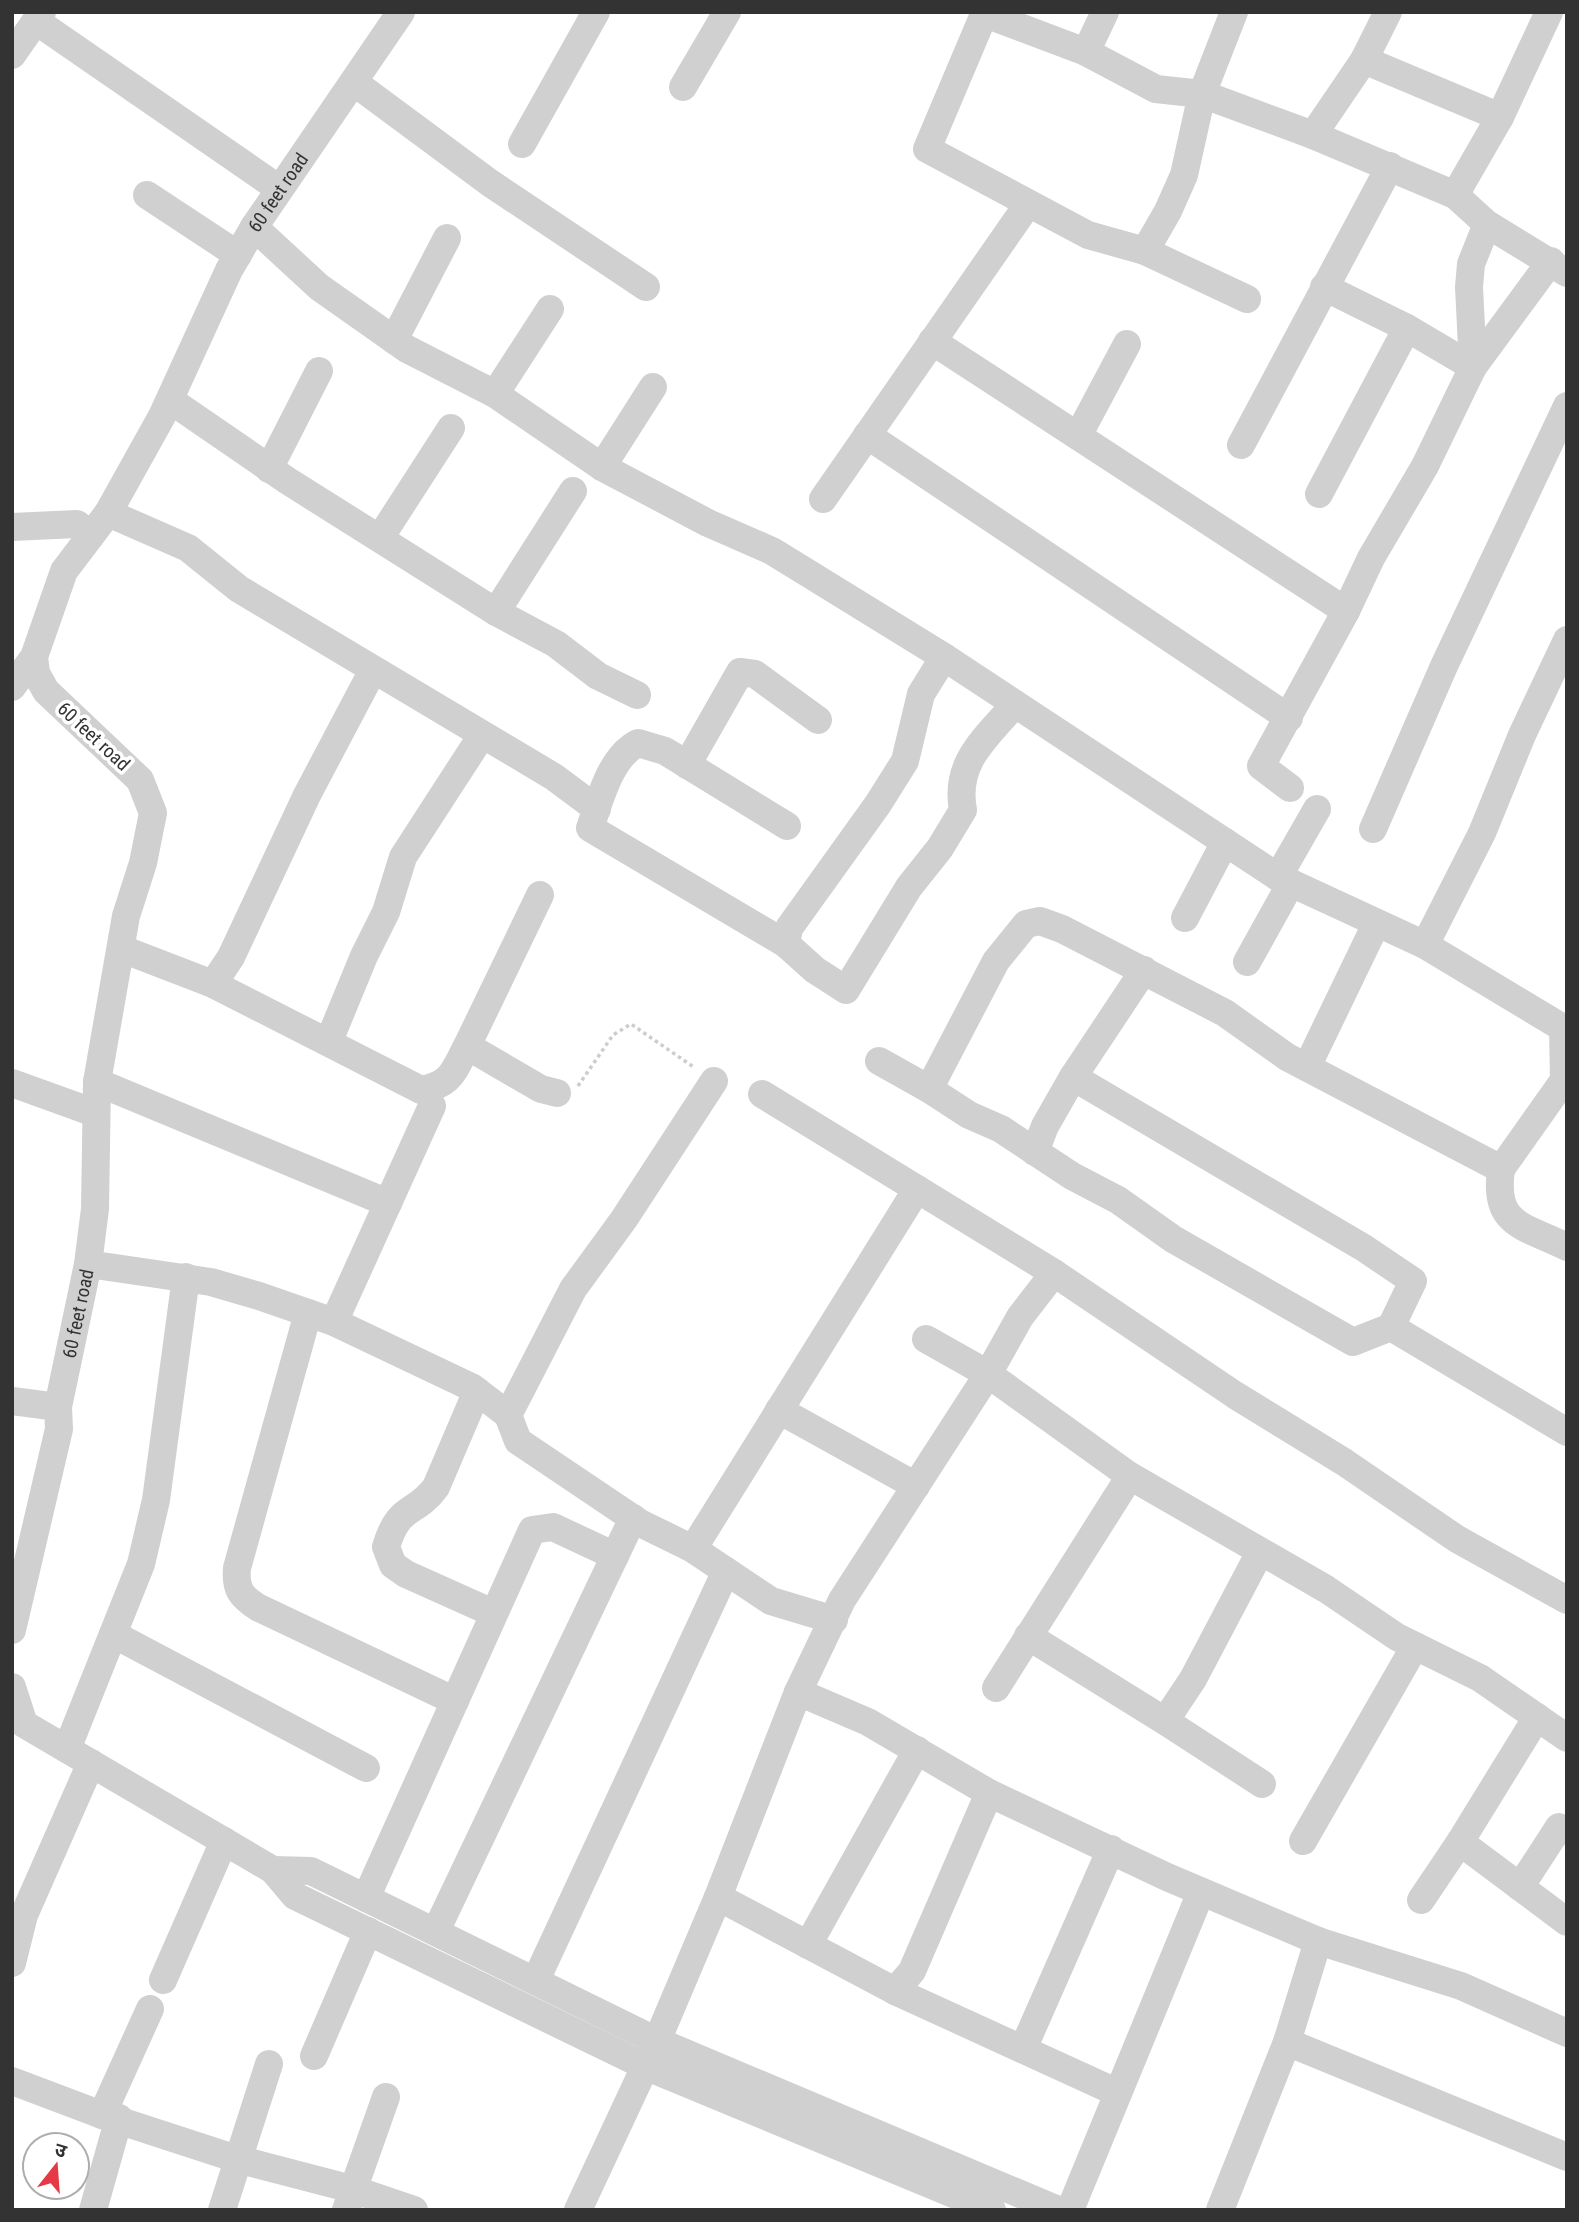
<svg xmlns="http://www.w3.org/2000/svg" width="1579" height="2222" font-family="'Roboto Condensed','Noto Sans Devanagari',sans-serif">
<rect width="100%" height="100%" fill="#fff"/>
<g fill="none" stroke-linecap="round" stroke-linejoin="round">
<!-- path -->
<polyline stroke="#cdcdcd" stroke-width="3.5" stroke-dasharray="3.5 3.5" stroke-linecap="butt" points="578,1086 613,1035 631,1024 695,1068"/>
<!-- minor -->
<g stroke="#d0d0d0" stroke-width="28">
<polyline points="985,12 927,149 1088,235 1145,251 1168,211 1184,175 1202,94 1313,135 1364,60 1388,12"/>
<polyline points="985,14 1086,52 1156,89 1202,94 1234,12"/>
<polyline points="36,21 278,188"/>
<polyline points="1086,52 1105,12"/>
<polyline points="12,55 42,12"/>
<polyline points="1364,60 1500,117"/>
<polyline points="355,83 490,183 646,287"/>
<polyline points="683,87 727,12"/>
<polyline points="1313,135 1455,195 1487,224 1567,273"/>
<polyline points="522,144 596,12"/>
<polyline points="147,195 238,255"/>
<polyline points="1455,195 1500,117 1549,12"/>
<polyline points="254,227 319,287 407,349 495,394 602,467 708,523 772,551 944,657 1278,877 1425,945 1563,1028 1564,1080 1567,1085"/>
<polyline points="1145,251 1247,299"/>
<polyline points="1324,287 1407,328 1473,367 1551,261"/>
<polyline points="394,340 447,238"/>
<polyline points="932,341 1346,611"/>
<polyline points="495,394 550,309"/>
<polyline points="170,400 288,481 496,612 556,644 598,676 637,695"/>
<polyline points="867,435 1289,718"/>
<polyline points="1078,436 1127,344"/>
<polyline points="1241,445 1390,166"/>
<polyline points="602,467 653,387"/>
<polyline points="269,469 319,371"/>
<polyline points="1319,494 1407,328"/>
<polyline points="823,499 1028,204"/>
<polyline points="108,513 188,548 239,589 554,777 597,809"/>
<polyline points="12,527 77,524 91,535"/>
<polyline points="380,538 451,428"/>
<polyline points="496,612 573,491"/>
<path d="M944,657L921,694L905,761L878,804L789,928L786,944L815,970L846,990L909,887L940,848L963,810C954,762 986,738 1015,704"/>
<polyline points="12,687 34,657"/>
<polyline points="687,765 740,672 755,674 818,720"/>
<polyline points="1290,788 1261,766 1346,611 1371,558 1425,466 1473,367 1469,287 1471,264 1487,224"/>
<polyline points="1373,829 1444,666 1567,406"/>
<polyline points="1278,877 1317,809"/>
<polyline points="1185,918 1225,842"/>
<path d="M786,944L590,828C600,800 610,757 638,743L665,751L787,826"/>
<polyline points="1425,945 1482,833 1522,735 1567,640"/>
<polyline points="122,949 213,984 231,957 307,795 373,670"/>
<polyline points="1247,962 1291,883"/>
<path d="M213,984L421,1090C452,1084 453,1072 467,1046L541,1089L557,1093"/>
<polyline points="329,1041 364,956 386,912 403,857 482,735"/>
<polyline points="467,1046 540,895"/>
<path d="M879,1061L929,1089L996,961L1026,924L1040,921L1062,929L1225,1013L1287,1057L1501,1169C1493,1226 1523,1225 1567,1247"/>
<polyline points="1307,1067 1376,924"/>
<polyline points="1073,1077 1144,970"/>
<polyline points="97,1082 388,1203"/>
<polyline points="12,1083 95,1113"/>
<polyline points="929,1089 969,1115 1001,1129 1072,1176 1118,1200 1173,1239 1353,1342 1391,1327"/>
<polyline points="762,1094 1054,1273"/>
<polyline points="1035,1152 1045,1126 1073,1077 1364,1248 1413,1281 1391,1327 1567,1432"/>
<polyline points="1501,1169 1564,1080"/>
<polyline points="88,1264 211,1282 259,1296 334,1322 473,1388 508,1415 518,1441 640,1523 693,1549 771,1601 834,1620"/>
<path d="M308,1313L237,1568C235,1589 241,1597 259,1608L455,1701"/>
<polyline points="334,1322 432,1106"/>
<polyline points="926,1339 988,1374 1130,1476 1326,1589 1397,1637 1480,1678 1567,1738"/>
<path d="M477,1391L436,1487C415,1516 399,1503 386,1547L393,1565L406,1574L493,1613"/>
<polyline points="12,1401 58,1407"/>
<polyline points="779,1410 916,1486"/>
<polyline points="508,1415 573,1289 624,1219 714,1081"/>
<polyline points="693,1549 917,1189"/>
<path id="s1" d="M12,1630L59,1429L58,1407L88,1264L95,1209L97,1082L126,916L143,863L153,813L140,780L46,691L36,673L34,657L64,571L108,513L162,416L229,270L254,227L401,12"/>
<polyline points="113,1634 366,1768"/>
<polyline points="1028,1636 1165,1721 1193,1679 1260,1552"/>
<polyline points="12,1687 24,1724 273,1870 295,1896 645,2066 992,2210"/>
<polyline points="996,1688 1130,1476"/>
<polyline points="798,1692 868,1722 989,1793 1167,1877 1318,1941 1461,1986 1567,2033"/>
<polyline points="1165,1721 1262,1784"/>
<polyline points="67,1749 141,1564 156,1500 186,1277"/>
<polyline points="1303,1841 1415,1646"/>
<polyline points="1460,1842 1537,1717"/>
<polyline points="273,1870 311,1871 657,2041 1058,2210"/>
<polyline points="1520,1887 1559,1827 1567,1831"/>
<polyline points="718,1897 895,1991 1118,2093"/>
<polyline points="366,1898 532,1530 553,1527 615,1556"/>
<polyline points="1421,1900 1460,1842 1567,1922"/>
<polyline points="436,1931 633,1518"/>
<polyline points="808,1945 917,1750"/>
<polyline points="12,1963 24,1915 91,1763"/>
<polyline points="163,1980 224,1841"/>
<polyline points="536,1980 726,1571"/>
<polyline points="895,1991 912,1971 989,1793"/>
<polyline points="1287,2042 1567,2157"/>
<polyline points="1023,2049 1111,1849"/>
<polyline points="314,2056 368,1931"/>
<polyline points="12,2081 102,2115 237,2159 352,2189 414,2210"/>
<polyline points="102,2115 150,2009"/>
<polyline points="93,2210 119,2118"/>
<polyline points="222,2210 269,2064"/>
<polyline points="346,2210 386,2097"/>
<polyline points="578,2210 657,2041 718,1897 798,1692 842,1600 988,1374 1020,1317 1054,1273 1235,1395 1344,1462 1457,1539 1567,1600"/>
<polyline points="1070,2210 1201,1892"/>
<polyline points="1220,2210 1287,2042 1318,1941"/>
</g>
</g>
<g text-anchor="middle" stroke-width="7" stroke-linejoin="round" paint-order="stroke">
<!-- street labels -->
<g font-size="19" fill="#333" stroke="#fff">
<text dy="7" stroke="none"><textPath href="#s1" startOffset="1561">60 feet road</textPath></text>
<text transform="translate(94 736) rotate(43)" y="7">60 feet road</text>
<text dy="7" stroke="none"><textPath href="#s1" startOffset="324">60 feet road</textPath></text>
</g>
</g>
<!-- border -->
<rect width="1579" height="2222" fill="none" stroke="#333333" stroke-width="28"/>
<!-- north arrow -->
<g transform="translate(56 2166) rotate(17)"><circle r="33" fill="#ffffff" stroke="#adadad" stroke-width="2"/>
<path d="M0-5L12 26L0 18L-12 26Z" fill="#e63946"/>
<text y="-10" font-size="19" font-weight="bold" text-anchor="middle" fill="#333333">उ</text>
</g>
</svg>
